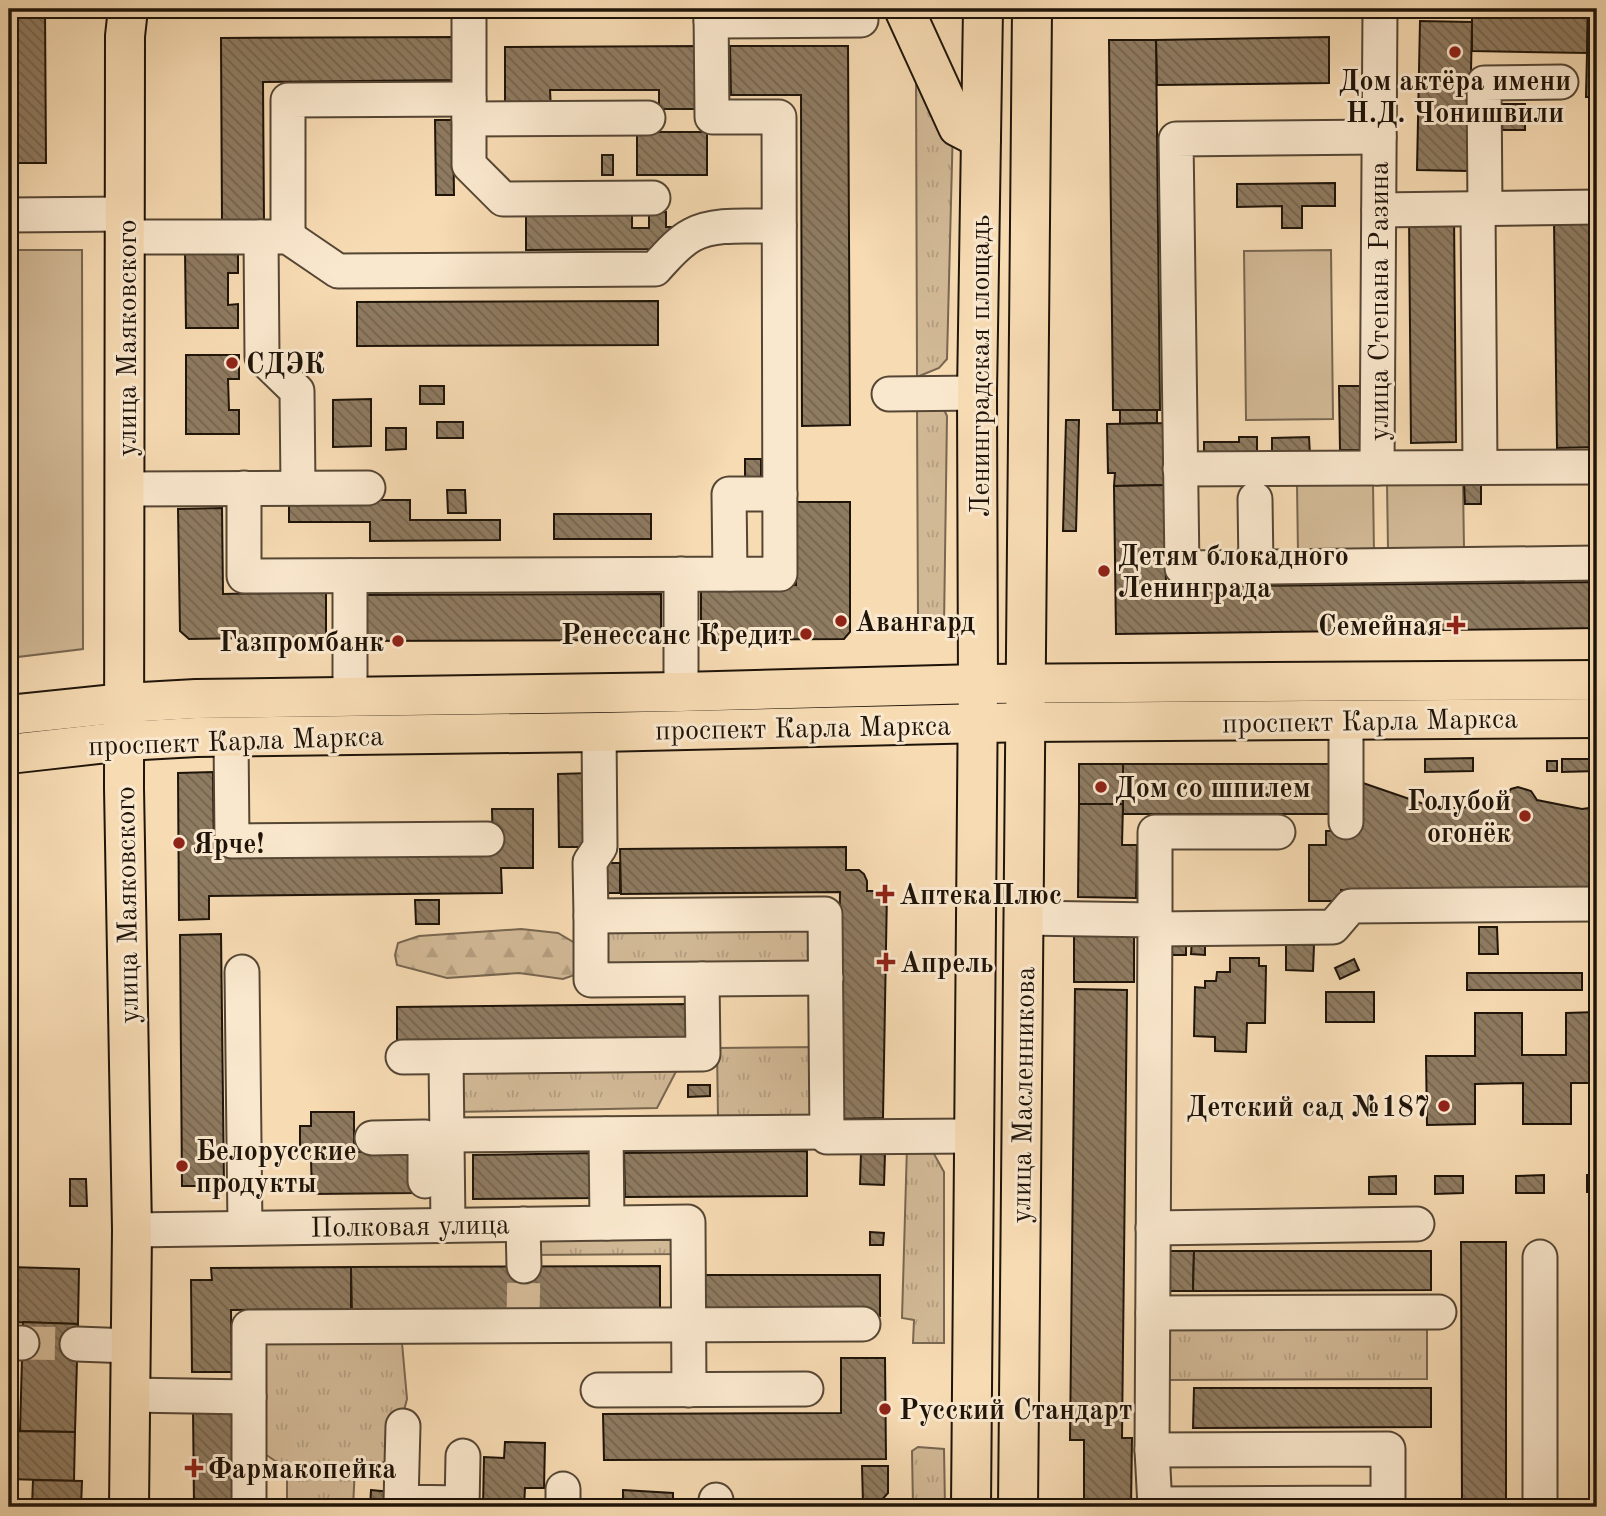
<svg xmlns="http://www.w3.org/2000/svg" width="1606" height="1516" font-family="'Old Standard TT',serif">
<defs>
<pattern id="grass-tufts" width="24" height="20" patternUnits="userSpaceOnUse" patternTransform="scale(1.75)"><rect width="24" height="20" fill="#d2b996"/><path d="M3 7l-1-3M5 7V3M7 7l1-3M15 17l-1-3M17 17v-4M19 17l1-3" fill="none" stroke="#b49e80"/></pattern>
<pattern id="forest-firs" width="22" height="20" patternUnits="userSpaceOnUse" patternTransform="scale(1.75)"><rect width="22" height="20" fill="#d2b996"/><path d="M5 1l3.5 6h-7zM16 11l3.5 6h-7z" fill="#b49e80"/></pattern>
<pattern id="building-back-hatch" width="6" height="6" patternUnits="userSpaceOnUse" patternTransform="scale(1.75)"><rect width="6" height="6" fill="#8f7b61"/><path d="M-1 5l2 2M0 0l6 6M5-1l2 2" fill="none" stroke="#74644e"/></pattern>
</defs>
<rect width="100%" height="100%" fill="#f7dbb3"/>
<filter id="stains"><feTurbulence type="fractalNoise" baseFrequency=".00286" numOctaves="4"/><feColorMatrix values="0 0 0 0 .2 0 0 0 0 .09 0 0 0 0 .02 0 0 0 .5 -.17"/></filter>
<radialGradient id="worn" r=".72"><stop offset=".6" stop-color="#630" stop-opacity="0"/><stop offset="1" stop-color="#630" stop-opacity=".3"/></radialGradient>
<!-- grass -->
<g fill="url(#grass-tufts)" stroke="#786650" stroke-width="2">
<polygon points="882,9 888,9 953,124 947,359 939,368 917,377 916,74 889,16"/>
<polygon points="917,402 942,405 947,416 944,627 922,628 918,624"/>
<polygon points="817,922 818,972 599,975 598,925"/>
<polygon points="818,1047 819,1117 718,1119 717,1048"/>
<polygon points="682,1060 657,1108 455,1112 454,1065"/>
<polygon points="907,1146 933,1152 944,1172 944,1343 913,1343 914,1320 902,1318"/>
<polygon points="684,1226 684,1254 527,1255 527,1228"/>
<polygon points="1166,1316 1427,1316 1427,1379 1166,1380"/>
<polygon points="330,1335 402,1343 407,1399 391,1461 355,1467 353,1507 287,1507 287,1469 262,1452 257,1338"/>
<polygon points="918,1447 944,1449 945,1507 913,1507 912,1451"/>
</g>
<!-- forest -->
<polygon fill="url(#forest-firs)" stroke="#786650" stroke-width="2" points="521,929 558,933 580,946 580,973 563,979 519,973 447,978 397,965 395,955 398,943 419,936"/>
<!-- green -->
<g fill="#d2b996" stroke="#786650" stroke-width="2">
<polygon points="9,250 82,250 83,649 9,658"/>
<polygon points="1331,250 1333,419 1246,420 1244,251"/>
<polygon points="1463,482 1464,549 1388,550 1387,483"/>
<polygon points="1373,483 1374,554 1298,555 1297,484"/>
</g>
<!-- building -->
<g fill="url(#building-back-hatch)" stroke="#1f1409" stroke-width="2">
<polygon points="9,9 45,9 46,163 9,163"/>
<polygon points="1472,9 1588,9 1587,53 1472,51"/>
<polygon points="1588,9 1597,9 1597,97 1586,97"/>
<polygon points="1420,21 1472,22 1469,171 1417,170"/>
<polygon points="457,37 457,80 263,82 264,223 222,223 221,38"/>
<polygon points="1329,37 1329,83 1157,85 1156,40"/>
<polygon points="1109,40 1156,40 1160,410 1113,410"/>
<polygon points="703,46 703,109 659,109 659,90 550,90 551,110 505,110 505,47"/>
<polygon points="730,46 848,46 850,425 802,426 801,95 731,95"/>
<polygon points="1503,104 1525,104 1525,130 1502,130"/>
<polygon points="435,120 453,120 454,195 436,195"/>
<rect x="637" y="132" width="70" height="43"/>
<rect x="602" y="155" width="11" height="20"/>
<polygon points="1335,183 1335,206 1302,206 1302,228 1282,228 1282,206 1237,207 1237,184"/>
<polygon points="526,212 632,215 632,228 649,228 649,212 666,212 666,227 675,227 664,249 526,250"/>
<polygon points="1409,213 1454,213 1456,442 1411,443"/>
<polygon points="1554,220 1597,220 1597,447 1557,448"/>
<polygon points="238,249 238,273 228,273 228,305 238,304 238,328 186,328 185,250"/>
<polygon points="658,301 658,345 357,346 357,302"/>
<polygon points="186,355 239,355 239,379 228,379 229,410 239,410 239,434 186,434"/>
<rect x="420" y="386" width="24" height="18"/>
<polygon points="1339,386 1361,386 1362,450 1340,450"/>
<polygon points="371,399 371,446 333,447 333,400"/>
<polygon points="1120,410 1157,410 1157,423 1120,424"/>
<polygon points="1066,420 1079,420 1076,531 1063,531"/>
<rect x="437" y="422" width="26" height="16"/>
<polygon points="1171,423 1165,485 1114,486 1115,473 1108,473 1107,424"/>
<polygon points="386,428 406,428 406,449 386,450"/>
<polygon points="1239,437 1257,437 1257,462 1204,463 1204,442 1239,442"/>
<polygon points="1309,437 1310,455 1272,455 1272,438"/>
<rect x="745" y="459" width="16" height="21"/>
<polygon points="1481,481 1481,504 1465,504 1464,482"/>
<polygon points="1165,485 1166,587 1597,582 1597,628 1116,634 1114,486"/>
<polygon points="447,490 465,490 466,513 448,513"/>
<polygon points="289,500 410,500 410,520 500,520 500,540 370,541 370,522 289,522"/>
<polygon points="796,502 850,502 850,632 844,639 701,640 701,586 796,585"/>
<polygon points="222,508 223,594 326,592 326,637 189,639 180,631 178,509"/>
<rect x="554" y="514" width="97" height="25"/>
<polygon points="661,594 661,640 359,641 359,595"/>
<polygon points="1473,758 1473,771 1425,772 1425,759"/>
<polygon points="1562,759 1597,759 1597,771 1562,772"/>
<rect x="1547" y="761" width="10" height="10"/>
<rect x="1079" y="764" width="44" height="40"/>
<rect x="1123" y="764" width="214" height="50"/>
<polygon points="213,772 214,854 493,851 492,809 533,809 533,868 501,868 502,893 209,896 209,919 179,920 178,773"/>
<polygon points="591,773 592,847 559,847 558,774"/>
<polygon points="1360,782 1424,804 1443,808 1462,808 1502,800 1511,789 1518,787 1531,791 1537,800 1582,809 1597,807 1597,888 1341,890 1341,901 1309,901 1309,845 1326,845 1326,831 1356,831"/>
<polygon points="1079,804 1123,804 1122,845 1137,845 1136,898 1078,897"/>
<polygon points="846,847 846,870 859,870 864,874 867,881 867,891 887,891 883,1118 837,1119 840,892 621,894 620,849"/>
<polygon points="598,863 620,863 620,893 599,893"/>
<polygon points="415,900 439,900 439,924 416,924"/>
<polygon points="1479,927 1497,927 1498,954 1479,954"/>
<rect x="1074" y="932" width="60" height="50"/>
<polygon points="221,934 224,1186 182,1186 180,935"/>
<polygon points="1161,936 1186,937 1186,955 1160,955"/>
<polygon points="1192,940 1205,941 1205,955 1191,954"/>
<polygon points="1286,944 1314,945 1313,971 1286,970"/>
<polygon points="1230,958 1259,958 1259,966 1266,966 1265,1023 1247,1023 1246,1052 1215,1051 1215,1037 1194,1036 1195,987 1205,988 1205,981 1216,981 1217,972 1230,972"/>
<polygon points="1354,959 1359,970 1340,979 1335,968"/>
<rect x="1467" y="973" width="115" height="17"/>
<polygon points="1075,989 1127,990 1122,1438 1132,1438 1131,1507 1084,1507 1084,1440 1070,1440"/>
<rect x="1326" y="992" width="48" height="30"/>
<polygon points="689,1004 689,1044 397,1046 397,1007"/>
<polygon points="1597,1012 1597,1083 1571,1083 1571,1124 1523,1124 1523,1083 1475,1084 1475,1124 1427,1125 1426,1056 1475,1056 1475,1013 1522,1013 1522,1055 1566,1055 1566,1013"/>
<polygon points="688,1085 710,1085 710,1096 688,1097"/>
<polygon points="311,1112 354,1112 354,1152 416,1151 416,1193 312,1194 311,1159 300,1159 300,1126 311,1126"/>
<polygon points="807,1151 807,1196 625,1197 624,1153"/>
<polygon points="861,1152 885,1153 884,1185 860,1184"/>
<polygon points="595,1153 595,1198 473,1199 473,1155"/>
<polygon points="1544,1175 1544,1193 1516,1193 1516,1176"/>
<rect x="1587" y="1175" width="10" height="17"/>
<polygon points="1396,1176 1396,1194 1369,1194 1369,1177"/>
<polygon points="1435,1176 1463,1176 1463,1193 1435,1194"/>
<polygon points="70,1179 86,1179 87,1206 70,1206"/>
<polygon points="870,1232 884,1233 883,1245 870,1245"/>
<polygon points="1461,1242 1506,1242 1506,1507 1462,1507"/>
<polygon points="1169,1251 1194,1251 1193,1291 1169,1291"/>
<polygon points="1194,1251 1431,1251 1431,1290 1193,1291"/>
<polygon points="660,1266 660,1315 352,1317 351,1267"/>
<polygon points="9,1267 79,1269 78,1324 9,1322"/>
<polygon points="351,1267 351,1309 231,1310 232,1372 192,1372 191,1280 212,1280 211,1268"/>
<polygon points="695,1275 880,1275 880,1316 695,1317"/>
<polygon points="23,1322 78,1324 75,1432 20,1431"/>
<polygon points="841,1358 885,1358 886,1459 604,1460 603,1414 841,1413"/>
<polygon points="1194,1388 1431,1388 1431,1427 1193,1428"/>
<polygon points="193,1408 233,1408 234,1507 194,1507"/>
<polygon points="9,1431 75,1432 74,1481 9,1479"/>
<polygon points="505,1442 545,1443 544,1488 525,1488 524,1507 483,1507 484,1457 504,1458"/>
<polygon points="862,1466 888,1466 888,1493 878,1504 863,1503"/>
<polygon points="33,1480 82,1481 81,1507 32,1507"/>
<polygon points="371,1490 391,1492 389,1507 370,1507"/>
<polygon points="623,1490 673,1493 673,1507 623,1507"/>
</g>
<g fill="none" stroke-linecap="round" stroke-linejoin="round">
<!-- minor-tunnel -->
<g stroke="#d7bd9a" stroke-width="33" stroke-dasharray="33 17" stroke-linecap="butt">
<polyline points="523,1316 524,1266"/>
<polyline points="22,1343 77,1344"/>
</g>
<defs>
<g id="minor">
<polyline points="469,9 469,165 503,199 653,198"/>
<polyline points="711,21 861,20"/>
<polyline points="469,119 648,118"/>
<polyline points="1379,137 1176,139 1182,568 1597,563"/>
<polyline points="1478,209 1480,467"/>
<polyline points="1485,209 1484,83 1561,82"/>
<polyline points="1379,210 1597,207"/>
<polyline points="9,215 126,214"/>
<path d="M126,237H288L338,271L655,269C666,257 677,243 692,235C716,222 752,227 779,226"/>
<polyline points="261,237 262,357 297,391 298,488"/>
<polyline points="288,237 288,100 469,99"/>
<polyline points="889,394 977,393"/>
<polyline points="1377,468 1380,9"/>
<polyline points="1180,469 1597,467"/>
<polyline points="244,488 244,576 780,574 779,117 712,117 711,9"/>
<polyline points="125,489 368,488"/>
<polyline points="1255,499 1256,567"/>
<polyline points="681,574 681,692"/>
<polyline points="730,574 729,494 780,494"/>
<polyline points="350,576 350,697"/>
<polyline points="599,732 600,847 590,862 591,916 825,914 827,1137 973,1136"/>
<polyline points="231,737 232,841 487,839"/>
<polyline points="1346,822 1346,720"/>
<polyline points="591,916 591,980 826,978"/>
<polyline points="1024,918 1155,920 1152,1450 1155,1507"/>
<polyline points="1155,920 1155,832 1278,832"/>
<polyline points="1155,929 1333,927 1351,906 1597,904"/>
<polyline points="242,972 245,1227"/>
<polyline points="403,1057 703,1054 702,979"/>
<polyline points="446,1057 448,1225"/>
<polyline points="606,1134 607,1223"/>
<polyline points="447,1135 827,1132"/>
<polyline points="372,1138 425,1137 425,1181"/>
<polyline points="523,1224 524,1266"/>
<polyline points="1153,1228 1417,1224"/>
<polyline points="132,1230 688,1222 689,1390"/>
<polyline points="1540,1257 1540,1507"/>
<polyline points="1153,1313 1439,1312"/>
<polyline points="9,1343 22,1343"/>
<polyline points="77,1344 131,1346"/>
<polyline points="598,1390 806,1389"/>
<polyline points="130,1395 249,1397"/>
<polyline points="403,1426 401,1502 462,1503"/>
<polyline points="1152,1450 1388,1449 1388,1503 1155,1504"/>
<polyline points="249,1507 249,1327 863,1324"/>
<polyline points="462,1507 463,1456"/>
<polyline points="563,1507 563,1489"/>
<polyline points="715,1507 716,1500"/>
</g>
<g id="major">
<polyline points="128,9 125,36 124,788 132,1230 129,1507"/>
<polyline points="904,9 958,127 981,139"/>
<polyline points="9,715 125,703 196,699 681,692 978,684 1597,680"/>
<polyline points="9,754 125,741 196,737 599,732 1026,722 1597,718"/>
<polyline points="971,1507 978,684 977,393 983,9"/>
<polyline points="1018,1507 1032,9"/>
</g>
</defs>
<!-- minor casing -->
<use href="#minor" stroke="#554634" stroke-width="37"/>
<!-- major casing -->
<use href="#major" stroke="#1f1409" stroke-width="42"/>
<!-- minor -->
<use href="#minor" stroke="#fae8ce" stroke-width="33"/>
<!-- major -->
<use href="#major" stroke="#f7dbb3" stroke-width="38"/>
</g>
<!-- markers -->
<g fill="#8f2418" stroke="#fae8ce" stroke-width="2.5">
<circle cx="1455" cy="52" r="7"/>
<circle cx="232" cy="363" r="7"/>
<circle cx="1104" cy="571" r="7"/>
<circle cx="841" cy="621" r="7"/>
<path d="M1452.5 614.5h7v7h7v7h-7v7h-7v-7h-7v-7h7z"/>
<circle cx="806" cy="634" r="7"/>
<circle cx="398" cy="641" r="7"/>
<circle cx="1101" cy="787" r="7"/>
<circle cx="1525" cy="816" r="7"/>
<circle cx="179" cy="843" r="7"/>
<path d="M881.5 883.5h7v7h7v7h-7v7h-7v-7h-7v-7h7z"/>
<path d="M882.5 951.5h7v7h7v7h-7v7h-7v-7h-7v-7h7z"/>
<circle cx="1444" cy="1106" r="7"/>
<circle cx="182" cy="1166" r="7"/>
<circle cx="885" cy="1409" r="7"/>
<path d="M190.5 1457.5h7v7h7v7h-7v7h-7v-7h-7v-7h7z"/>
</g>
<g text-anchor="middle" stroke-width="6" stroke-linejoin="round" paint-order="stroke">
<!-- poi labels -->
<g font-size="28" font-weight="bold" fill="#1f1409" stroke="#fae8ce" text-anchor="start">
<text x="1455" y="90" text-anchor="middle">Дом актёра имени<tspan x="1455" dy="32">Н.Д. Чонишвили</tspan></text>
<text x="246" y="373">СДЭК</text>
<text x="1118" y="565">Детям блокадного<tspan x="1118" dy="32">Ленинграда</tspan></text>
<text x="855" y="631">Авангард</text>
<text x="1442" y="635" text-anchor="end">Семейная</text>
<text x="792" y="644" text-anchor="end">Ренессанс Кредит</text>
<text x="384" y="651" text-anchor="end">Газпромбанк</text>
<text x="1115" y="797">Дом со шпилем</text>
<text x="1511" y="810" text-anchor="end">Голубой<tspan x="1511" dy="32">огонёк</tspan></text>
<text x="193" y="853">Ярче!</text>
<text x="899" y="904">АптекаПлюс</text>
<text x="900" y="972">Апрель</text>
<text x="1430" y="1116" text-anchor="end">Детский сад №187</text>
<text x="196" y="1160">Белорусские<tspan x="196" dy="32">продукты</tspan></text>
<text x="899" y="1419">Русский Стандарт</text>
<text x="208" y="1478">Фармакопейка</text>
</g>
<!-- street labels -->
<g font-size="28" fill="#1f1409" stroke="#fae8ce">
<text transform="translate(1378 301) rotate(-90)" y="10">улица Степана Разина</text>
<text transform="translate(126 338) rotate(-90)" y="10">улица Маяковского</text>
<text transform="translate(979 366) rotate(-90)" y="10">Ленинградская площадь</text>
<text transform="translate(1370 720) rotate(-1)" y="10">проспект Карла Маркса</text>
<text transform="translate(803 727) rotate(-1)" y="10">проспект Карла Маркса</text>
<text transform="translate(236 740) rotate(-2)" y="10">проспект Карла Маркса</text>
<text transform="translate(126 905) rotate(-91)" y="10">улица Маяковского</text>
<text transform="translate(1022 1095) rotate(-89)" y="10">улица Масленникова</text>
<text transform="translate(410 1225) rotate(-1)" y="10">Полковая улица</text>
</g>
</g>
<!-- margin -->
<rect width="1606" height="1516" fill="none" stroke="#f7dbb3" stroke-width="35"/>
<rect x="10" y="10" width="1585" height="1495" fill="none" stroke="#1f1409" stroke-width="3.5"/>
<rect x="18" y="18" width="1571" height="1481" fill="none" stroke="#1f1409" stroke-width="2"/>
<rect width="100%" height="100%" filter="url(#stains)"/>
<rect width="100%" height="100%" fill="url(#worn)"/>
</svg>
